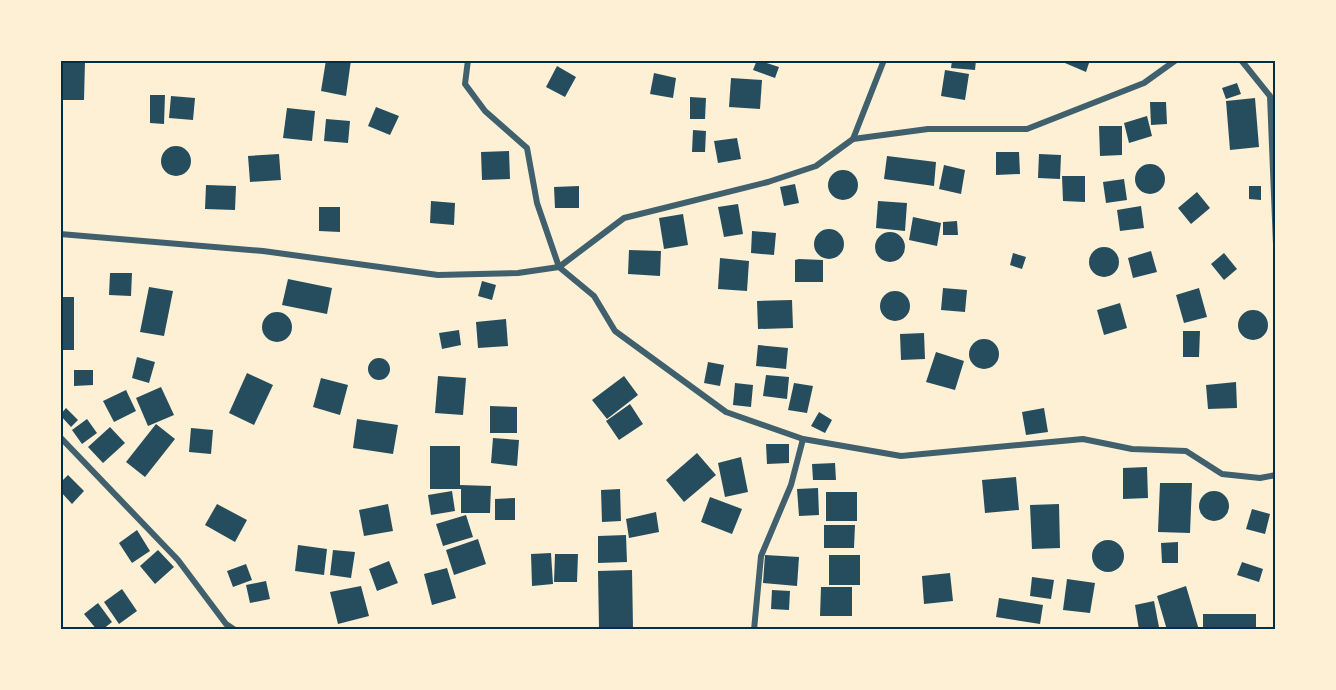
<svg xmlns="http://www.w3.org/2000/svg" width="1336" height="690" font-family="'Work Sans',sans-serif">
<rect width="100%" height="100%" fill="#fdf0d5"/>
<!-- building -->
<g fill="#264d5e">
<polygon points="60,60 85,61 84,100 60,100"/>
<polygon points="326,60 351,60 346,96 321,91"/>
<polygon points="757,60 779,67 775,78 753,70"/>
<polygon points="952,60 976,60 975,70 951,68"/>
<polygon points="1058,60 1090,60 1086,72"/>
<polygon points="557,66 576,77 565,97 546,87"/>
<polygon points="945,70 969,74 965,100 941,96"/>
<polygon points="654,73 676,78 673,98 650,94"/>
<polygon points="731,78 762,80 760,109 729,107"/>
<polygon points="1237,83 1241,94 1226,99 1222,88"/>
<polygon points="150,95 165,95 164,124 150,123"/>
<polygon points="171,96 195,98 193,120 169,118"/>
<polygon points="690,97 706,98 705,119 690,119"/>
<polygon points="1255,98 1259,147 1230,150 1226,101"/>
<polygon points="1150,102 1166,102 1167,124 1151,125"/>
<polygon points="376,107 399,116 390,135 368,126"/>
<polygon points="287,108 315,111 312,141 283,138"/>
<polygon points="1147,116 1152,136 1129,143 1124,123"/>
<polygon points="326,119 350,121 348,143 324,141"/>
<polygon points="1099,126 1122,126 1122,155 1100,156"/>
<polygon points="693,130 706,131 705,152 692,152"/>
<polygon points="737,138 741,159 718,163 714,141"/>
<circle cx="176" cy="161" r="15"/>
<polygon points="509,151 510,179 482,180 481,152"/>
<polygon points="996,152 1019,152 1020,174 996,175"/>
<polygon points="279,154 281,180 250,182 248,156"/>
<polygon points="1039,154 1061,155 1060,179 1038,178"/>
<polygon points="887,156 936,162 934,186 884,179"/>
<circle cx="1150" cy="179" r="15"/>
<polygon points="944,165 965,170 961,194 939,189"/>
<circle cx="843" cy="185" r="15"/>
<polygon points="1062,176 1085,176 1085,202 1063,201"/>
<polygon points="1124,179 1127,200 1106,203 1103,182"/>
<polygon points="795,184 799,203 784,206 780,187"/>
<polygon points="206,185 236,186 235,210 205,209"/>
<polygon points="579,186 579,208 555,208 554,187"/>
<polygon points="1249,186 1261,186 1261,200 1249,199"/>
<polygon points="1197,192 1210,208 1191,224 1178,208"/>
<polygon points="431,201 455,203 454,225 430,223"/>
<polygon points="878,201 907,203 905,231 876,228"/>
<polygon points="738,204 743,234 724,237 718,207"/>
<polygon points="1141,206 1144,228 1120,231 1117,210"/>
<polygon points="319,207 340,207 340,232 319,231"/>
<polygon points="683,214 688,245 664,249 659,218"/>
<polygon points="913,217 941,223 937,246 909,240"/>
<polygon points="957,221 958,235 943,235 943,222"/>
<circle cx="829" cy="244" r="15"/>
<polygon points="752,231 776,233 774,255 751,253"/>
<circle cx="890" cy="247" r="15"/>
<circle cx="1104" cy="262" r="15"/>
<polygon points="629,250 661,251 660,276 628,274"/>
<polygon points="1151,251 1157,272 1133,278 1128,258"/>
<polygon points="1013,253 1026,257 1022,269 1010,265"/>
<polygon points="1224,253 1237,269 1224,280 1211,264"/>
<polygon points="720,258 749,261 747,291 718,289"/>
<polygon points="799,259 823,260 823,282 795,282 795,260"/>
<polygon points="110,273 132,273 131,296 109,295"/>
<polygon points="288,279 332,288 327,314 282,305"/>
<polygon points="482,281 496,285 492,300 478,296"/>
<polygon points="149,287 173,291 164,336 140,332"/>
<polygon points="943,288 967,290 965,312 941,310"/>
<polygon points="1199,288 1207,317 1184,323 1176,295"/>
<circle cx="895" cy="306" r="15"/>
<rect x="60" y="297" width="14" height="53"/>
<polygon points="792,300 793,328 758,329 757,301"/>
<polygon points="1120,303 1127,328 1104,335 1097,310"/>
<circle cx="1253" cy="325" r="15"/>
<circle cx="277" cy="327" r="15"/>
<polygon points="506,319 508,346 478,348 476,322"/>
<polygon points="459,330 461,345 442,349 439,333"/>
<polygon points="1183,331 1200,331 1199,357 1183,357"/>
<polygon points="924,333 925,359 901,360 900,334"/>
<circle cx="984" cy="354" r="15"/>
<polygon points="758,345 788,348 786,369 756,366"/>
<polygon points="936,352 964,361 955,390 926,382"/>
<polygon points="137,357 155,362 149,383 132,378"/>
<circle cx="379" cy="369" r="11"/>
<polygon points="708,362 724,365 720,386 704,383"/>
<polygon points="74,370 93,370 93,385 74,386"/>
<polygon points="247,373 273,385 254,425 229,413"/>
<polygon points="766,375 789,377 787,399 763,396"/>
<polygon points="438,376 466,378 463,415 435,413"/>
<polygon points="624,376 638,395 607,419 592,400"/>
<polygon points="321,378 348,385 340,415 313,407"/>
<polygon points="1236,382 1237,408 1208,409 1206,385"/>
<polygon points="735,383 753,385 751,407 733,405"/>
<polygon points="794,383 813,386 807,413 788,410"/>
<polygon points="161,387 174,415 148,426 136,398"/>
<polygon points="126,390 136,411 114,422 103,401"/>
<polygon points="630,404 643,424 619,440 606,421"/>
<polygon points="490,406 517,407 517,433 490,433"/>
<polygon points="66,408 78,420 71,427 60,415"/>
<polygon points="1044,408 1048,432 1026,435 1022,412"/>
<polygon points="819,412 832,420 825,433 811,426"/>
<polygon points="87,419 97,433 82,444 72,430"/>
<polygon points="357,419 398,425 393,454 353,448"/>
<polygon points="156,424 175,439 145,477 126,462"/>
<polygon points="110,427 125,443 103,463 88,447"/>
<polygon points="191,428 213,430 211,454 189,452"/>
<polygon points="493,438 519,440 517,466 491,463"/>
<polygon points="766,444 789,444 789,463 767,464"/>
<polygon points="430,446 460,446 460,485 491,486 490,513 461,513 461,489 430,489"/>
<polygon points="697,453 716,475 684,502 666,480"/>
<polygon points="741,457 748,492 725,497 718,463"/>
<polygon points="835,463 836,480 813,480 812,464"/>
<polygon points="1147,467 1148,498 1123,499 1123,468"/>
<polygon points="68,475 84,491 72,504 60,491 60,483"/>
<polygon points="1016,477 1019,510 985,513 982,480"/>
<polygon points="1160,483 1192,483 1190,533 1158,532"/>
<polygon points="818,488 819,515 799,516 797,489"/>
<polygon points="620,489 621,521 602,522 601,490"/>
<circle cx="1214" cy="506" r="15"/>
<polygon points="452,491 455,511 431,515 428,495"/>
<rect x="826" y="492" width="31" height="29"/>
<polygon points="710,497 742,509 732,534 701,522"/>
<polygon points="515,498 515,520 495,520 495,499"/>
<polygon points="217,504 247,520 235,542 205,525"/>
<polygon points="388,504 393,531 364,536 359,510"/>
<polygon points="1059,504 1060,548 1032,549 1030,505"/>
<polygon points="1252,509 1270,514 1265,534 1246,529"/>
<polygon points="656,512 659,532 629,538 626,519"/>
<polygon points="466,515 473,537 443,546 436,524"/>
<polygon points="824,525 855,525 854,548 824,548"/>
<polygon points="137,530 150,551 132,563 119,543"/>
<polygon points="626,535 627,562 598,563 598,536"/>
<polygon points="478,539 486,564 454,575 446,550"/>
<circle cx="1108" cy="556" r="16"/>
<polygon points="1178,542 1178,563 1162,563 1161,543"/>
<polygon points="298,545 327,549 324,575 295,571"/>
<polygon points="158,550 174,567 155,584 140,566"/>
<polygon points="333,550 355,552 351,578 330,575"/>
<polygon points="551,553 553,584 532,586 531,554"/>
<polygon points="555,554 578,554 577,582 554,582"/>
<polygon points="765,555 799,557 797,586 763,583"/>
<rect x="829" y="555" width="31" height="30"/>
<polygon points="389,561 398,583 377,591 369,569"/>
<polygon points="1242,562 1263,569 1259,582 1237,575"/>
<polygon points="246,564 252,580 233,587 227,571"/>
<polygon points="447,568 456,598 432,605 424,574"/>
<polygon points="632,570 633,627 599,628 598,571"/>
<polygon points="950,573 953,601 924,604 922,576"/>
<polygon points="1032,577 1054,580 1051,599 1030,596"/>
<polygon points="1067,579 1095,583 1090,613 1063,610"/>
<polygon points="266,581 270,599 250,603 246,585"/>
<polygon points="361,586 369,616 338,624 330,592"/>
<polygon points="1186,586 1199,630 1167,630 1157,596"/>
<polygon points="821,587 852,587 852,616 820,616"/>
<polygon points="122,589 137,611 119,624 104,602"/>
<polygon points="772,590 790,591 789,610 771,609"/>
<polygon points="999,598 1043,605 1040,624 996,617"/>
<polygon points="1154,601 1159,627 1139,630 1135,605"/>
<polygon points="98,603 112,622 102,630 97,630 84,614"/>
<rect x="1203" y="614" width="53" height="16"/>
</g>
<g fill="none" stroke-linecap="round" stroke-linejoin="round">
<!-- minor -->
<g stroke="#3f606c" stroke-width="6">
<polyline points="468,60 465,84 485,111 527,148 537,203 559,267 594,296 615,331 726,412 803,439 901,456 1083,439 1132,449 1186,451 1222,474 1260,478 1276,475"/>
<polyline points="1241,60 1270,96 1276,245"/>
<polyline points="853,139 884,60"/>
<polyline points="60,234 263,251 438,275 518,273 559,267 624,218 768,182 816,166 853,139 928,129 1027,129 1144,83 1176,60"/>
<polyline points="60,437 178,560 226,624 235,630"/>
<polyline points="754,630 761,556 791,485 803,439"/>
</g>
</g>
<!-- border -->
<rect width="1336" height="690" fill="none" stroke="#fdf0d5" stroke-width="123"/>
<rect x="62" y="62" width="1212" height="566" fill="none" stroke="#003049" stroke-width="2"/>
</svg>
